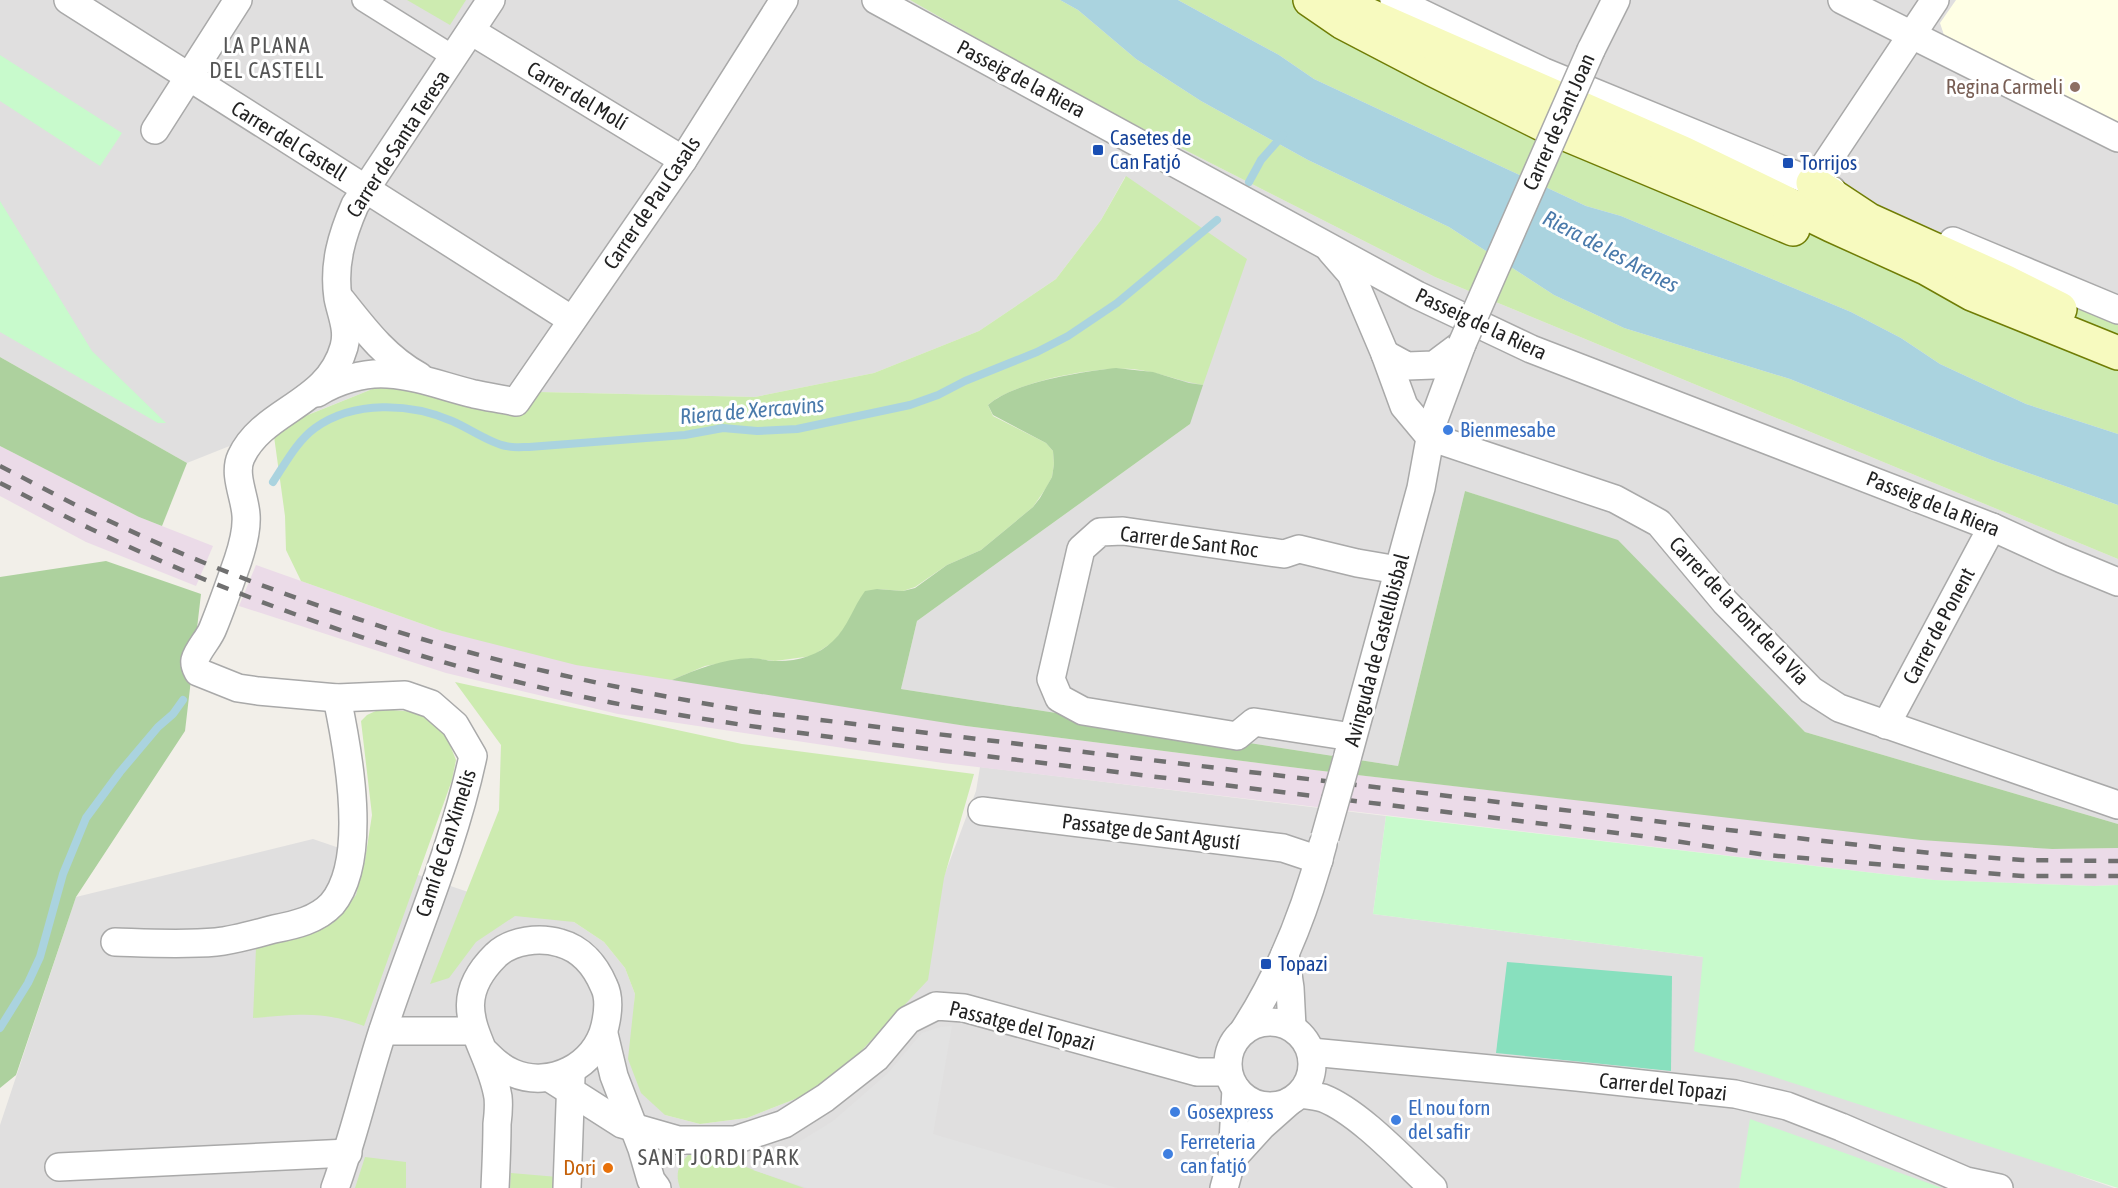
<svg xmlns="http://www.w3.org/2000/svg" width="2118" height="1188" font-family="'Asap Condensed',sans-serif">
<rect width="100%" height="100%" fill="#f2efe9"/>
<!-- residential -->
<g fill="#e0dfdf">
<polygon points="0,0 910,0 1069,91 1435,277 2118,559 2118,824 1805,732 1618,541 1465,491 1398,766 901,689 917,621 1190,424 1125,177 1101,220 1056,279 979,331 874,373 755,397 375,388 187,463 0,357"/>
<polygon points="1381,0 2118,0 2118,319 1528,73"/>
<polygon points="980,767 1386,816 1373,914 1703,957 2077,1175 2114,1188 0,1188 0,1125 76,897 313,839 471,893 574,922 604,942 625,968 635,994 633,1022 665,1115 700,1124 747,1118 808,1094 892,1015 976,791"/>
</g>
<!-- industrial -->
<g fill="#ebdbe8">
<polygon points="0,446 139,517 213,546 196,586 86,542 0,496"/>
<polygon points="256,565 442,631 966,726 1314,770 1550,797 2052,849 2118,848 2118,885 2094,886 1934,880 943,763 618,714 446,673 239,606"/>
</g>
<!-- education -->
<polygon fill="#ffffe5" points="1956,0 2118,0 2118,130 1947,44 1940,23"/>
<!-- grass -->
<g fill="#cdebb0">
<polygon points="407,0 466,0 450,25"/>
<polygon points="910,0 1060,0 1078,10 1136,59 1201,101 1308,160 1449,227 1554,295 1624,328 1790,379 1989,459 2118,505 2118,559 1435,277 1069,91"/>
<polygon points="1178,0 1381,0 1528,73 2118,319 2118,434 2026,404 1940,364 1901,338 1851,312 1621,216 1586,206 1314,79 1279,55"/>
<path d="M1126,176L1247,259L1203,385C1182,382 1161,373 1140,370C1104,364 1015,381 988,405L993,416L1046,443L1053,451L1054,464L1052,477L1046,488L1033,507L981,550L947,565L915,587L903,591L877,589L833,642L812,656L775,661L751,658L705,666L672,680L576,665L442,631L301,581L286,550L285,516L273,429L375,388L755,397L874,373L979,331L1056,279L1101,220Z"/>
<polygon points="455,682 742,744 974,774 944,878 928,980 848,1065 808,1094 747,1118 700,1124 665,1115 641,1093 628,1059 635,994 625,968 604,942 574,922 515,916 476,942 449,978 430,984 499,810 501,745"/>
<path d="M380,709L416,712L444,730L456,760L452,780L364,1026C321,1010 297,1015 253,1018L256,948L306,936L333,923L356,895L365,860L372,815L361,721L367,715Z"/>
<path d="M688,1155L715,1156L804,1188H680C675,1173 678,1166 688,1155Z"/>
<polygon points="365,1157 406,1162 406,1188 355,1188"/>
<polygon points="511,1173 558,1177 558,1188 510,1188"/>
</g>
<!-- forest -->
<g fill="#add19e">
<polygon points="0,357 187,463 162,526 139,517 0,446"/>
<path d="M1116,368L1153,372L1189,383L1203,385L1190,424L917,621L901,689L1398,766L1465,491L1618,540L1805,732L2118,824V848L2052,849L1921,840L1314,770L966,726L672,680C697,669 723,659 751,658C759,658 767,661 774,661C795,662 818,656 833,641C848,627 853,607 865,591L877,589L903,591L915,588L947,565L981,550L1033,507L1040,498L1052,477L1054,464L1053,451L1046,443L993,415L988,405C1014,382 1080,372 1116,368Z"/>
<polygon points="106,561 201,594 185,731 76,897 16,1075 0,1088 0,577"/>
</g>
<!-- park -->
<g fill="#c8facc">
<polygon points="0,55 122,133 100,166 0,101"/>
<polygon points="0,201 92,351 166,423 158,423 0,332"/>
<polygon points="1386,816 1934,880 2094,886 2118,885 2118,1188 1694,1051 1703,957 1373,914"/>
<polygon points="1750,1119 1942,1188 1739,1188"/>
</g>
<!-- pitch -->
<polygon fill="#88e0be" points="1507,962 1672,976 1671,1071 1496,1053"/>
<!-- parking -->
<polygon fill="#e2e2e2" points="952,1026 933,1134 1117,1188 807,1188 753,1170 833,1121 887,1074 922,1033 940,1027"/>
<!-- water -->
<polygon fill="#aad3df" points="1060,0 1178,0 1279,55 1314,79 1586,206 1621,216 1851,312 1901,338 1940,364 2026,404 2118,434 2118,505 1989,459 1790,379 1624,328 1554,295 1449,227 1308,160 1201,101 1136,59 1078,10"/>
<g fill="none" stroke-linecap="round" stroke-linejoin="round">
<!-- stream -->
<g stroke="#aad3df" stroke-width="8">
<polyline points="1249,182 1261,160 1283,135"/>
<path d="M273,482C285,464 297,441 315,428C354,400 411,403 452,421C467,427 491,444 506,446C513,448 522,447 529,447L685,435L723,428L757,431L797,429L910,405L938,395L965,381L1037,352L1068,336L1117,303L1217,220"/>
<polyline points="0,1028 28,983 40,957 63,874 86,818 120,772 158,727 173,714 183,700"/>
</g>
<defs>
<polyline id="pedestrian" points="363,0 454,57"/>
<g id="minor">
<polyline points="68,0 572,320"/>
<polyline points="876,0 1417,295 1531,349 1992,527 2062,559 2118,582"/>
<polyline points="1394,0 1544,72 1832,190"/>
<polyline points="1842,0 2118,138"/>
<polyline points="471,31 683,160"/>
<polyline points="1591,50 1616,0"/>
<polyline points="155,130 238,0"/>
<polyline points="1813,183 1935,0"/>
<polyline points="1953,241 2118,310"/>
<polyline points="1331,251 1351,274 1385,354 1404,406 1430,437"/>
<path d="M342,301C365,330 386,358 419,376"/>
<polyline points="1385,354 1407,366 1434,365 1462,344"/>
<path d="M317,393C336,381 364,372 388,374C418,376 445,387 474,394C488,397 502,399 516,402L683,160L784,0"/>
<polyline points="1430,437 1615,499 1659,523 1725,602 1811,690 1839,708 2118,805"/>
<polyline points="1886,725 1992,527"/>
<polyline points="1352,737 1254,722 1237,736 1083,711 1059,698 1051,679 1081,549 1100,532 1123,531 1284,554 1299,549 1357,563 1398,570"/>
<polyline points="1348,755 1421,488 1433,422 1462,344"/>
<polyline points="982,811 1283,848 1319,860"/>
<path d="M115,942C148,943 183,945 216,942C235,940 255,934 274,929C295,925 317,920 332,904C369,860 348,750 337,698"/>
<polyline points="1285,954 1290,988 1292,1027"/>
<circle cx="1270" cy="1064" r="42"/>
<path d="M1244,1030C1281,973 1306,909 1323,844"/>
<polyline points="383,1031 474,1031"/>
<polyline points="604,1034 614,1076 642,1149 651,1180 657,1188"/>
<path d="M484,1051C493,1060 501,1068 513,1073C550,1089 596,1066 605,1026C608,1013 610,998 604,986C596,967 582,949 560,943C540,937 512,940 496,955C442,1008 489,1041 498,1097C499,1106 498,1116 497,1124C497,1146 496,1167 495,1188"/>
<polyline points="1311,1052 1577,1077 1735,1094 1787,1106 1841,1127 1966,1181 1999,1188"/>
<polyline points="550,1078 622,1124 678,1140 735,1140 784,1124 825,1098 876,1058 908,1020 936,1006 964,1008 1197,1072 1228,1072"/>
<path d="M1300,1094C1307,1095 1316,1096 1323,1098C1359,1112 1404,1161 1433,1188"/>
<polyline points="1232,1159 1262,1126 1289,1102"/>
<polyline points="59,1167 348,1153"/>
<path d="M335,1188C354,1136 366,1082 383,1030C413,939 453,850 473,756L455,725L431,704L405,695L337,698L258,691L238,688L198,672C196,668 194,665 195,660C198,649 209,639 213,628C222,606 230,583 238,560C242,548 247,528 246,515C245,497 233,474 241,457C263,409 328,405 344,347C349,330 341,314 338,298C333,264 342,235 355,205L491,0"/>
<polyline points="567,1188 571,1077"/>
<polyline points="1224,1188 1232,1159 1236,1089"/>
</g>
<g id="secondary">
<polyline points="1310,0 1342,22 1434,70 1544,125 1793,229"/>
<polyline points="1334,0 1683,153 1831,225 1926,268 1972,294 2118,353"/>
<polyline points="1813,183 1869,220 2004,281 2060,309"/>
</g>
</defs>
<!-- pedestrian casing -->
<use href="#pedestrian" stroke="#a9a9a9" stroke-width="24"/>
<!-- minor casing -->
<use href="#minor" stroke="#a9a9a9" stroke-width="30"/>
<!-- secondary casing -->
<use href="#secondary" stroke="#707d05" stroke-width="36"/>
<!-- pedestrian -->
<use href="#pedestrian" stroke="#fff" stroke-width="21"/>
<!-- minor -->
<use href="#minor" stroke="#fff" stroke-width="27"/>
<!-- secondary -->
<use href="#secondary" stroke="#f7fabf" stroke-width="33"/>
<!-- rail -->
<g stroke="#707070" stroke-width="4.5" stroke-dasharray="12 12" stroke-linecap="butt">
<path d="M0,466C32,482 64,500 97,515C181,556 270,590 358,619C487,662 621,690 755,712L1770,835L1940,854L2022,860L2118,861"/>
<path d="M0,483C30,498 60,514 91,529C220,591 367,644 506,679C671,721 841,738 1010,759C1221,785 1432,810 1642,836L1766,855L2022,876H2118"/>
</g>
<defs>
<g id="minor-bridge">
<polyline points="1462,344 1591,50"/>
<polyline points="1325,837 1347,759"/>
</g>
</defs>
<!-- minor-bridge casing -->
<use href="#minor-bridge" stroke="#a9a9a9" stroke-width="30" stroke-linecap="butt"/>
<!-- minor-bridge -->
<use href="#minor-bridge" stroke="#fff" stroke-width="27"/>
</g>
<!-- markers -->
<circle fill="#8d6e63" stroke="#fff" stroke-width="2" cx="2075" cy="87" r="6"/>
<g fill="#1a4fb4" stroke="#fff" stroke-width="2">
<rect x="1092" y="144" width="12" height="12" rx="3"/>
<rect x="1782" y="157" width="12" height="12" rx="3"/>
<rect x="1260" y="958" width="12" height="12" rx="3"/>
</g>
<g fill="#3f7fe0" stroke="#fff" stroke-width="2">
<circle cx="1448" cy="430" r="6"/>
<circle cx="1175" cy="1112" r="6"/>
<circle cx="1396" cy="1120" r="6"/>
<circle cx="1168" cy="1154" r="6"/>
</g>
<circle fill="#e8710a" stroke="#fff" stroke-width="2" cx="608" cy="1168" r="6"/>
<g text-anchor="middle" stroke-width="6" stroke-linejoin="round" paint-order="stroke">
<!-- street labels -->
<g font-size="21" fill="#222" stroke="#fff">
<text transform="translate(1021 79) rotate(28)" y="7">Passeig de la Riera</text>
<text transform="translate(577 96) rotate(31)" y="7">Carrer del Molí</text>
<text transform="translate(1559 122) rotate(-66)" y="7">Carrer de Sant Joan</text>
<text transform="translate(289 141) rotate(32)" y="7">Carrer del Castell</text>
<text transform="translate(398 144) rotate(-57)" y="7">Carrer de Santa Teresa</text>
<text transform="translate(652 203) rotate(-56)" y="7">Carrer de Pau Casals</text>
<text transform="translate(1481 324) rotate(25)" y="7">Passeig de la Riera</text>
<text transform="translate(1933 504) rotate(22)" y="7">Passeig de la Riera</text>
<text transform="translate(1189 542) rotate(7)" y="7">Carrer de Sant Roc</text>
<text transform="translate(1739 611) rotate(47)" y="7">Carrer de la Font de la Via</text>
<text transform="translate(1939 626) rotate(-62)" y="7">Carrer de Ponent</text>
<text transform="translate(1377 650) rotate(-75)" y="7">Avinguda de Castellbisbal</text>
<text transform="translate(1151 832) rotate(7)" y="7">Passatge de Sant Agustí</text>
<text transform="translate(446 843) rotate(-72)" y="7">Camí de Can Ximelis</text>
<text transform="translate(1022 1026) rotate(14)" y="7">Passatge del Topazi</text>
<text transform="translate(1663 1087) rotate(6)" y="7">Carrer del Topazi</text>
</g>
<!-- education labels -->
<g font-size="21" fill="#785e54" stroke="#fff" text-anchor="end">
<text x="2063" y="94">Regina Carmeli</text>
</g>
<!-- transit labels -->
<g font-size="21" fill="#164399" stroke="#fff" text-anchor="start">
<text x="1110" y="145">Casetes de<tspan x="1110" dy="24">Can Fatjó</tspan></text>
<text x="1800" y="170">Torrijos</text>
<text x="1278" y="971">Topazi</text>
</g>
<!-- shop labels -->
<g font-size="21" fill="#366cbe" stroke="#fff" text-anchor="start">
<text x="1460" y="437">Bienmesabe</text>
<text x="1408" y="1115">El nou forn<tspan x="1408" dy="24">del safir</tspan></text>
<text x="1187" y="1119">Gosexpress</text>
<text x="1180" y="1149">Ferreteria<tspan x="1180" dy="24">can fatjó</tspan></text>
</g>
<!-- food labels -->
<g font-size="21" fill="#c56008" stroke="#fff" text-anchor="end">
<text x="596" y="1175">Dori</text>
</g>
<!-- neighbourhood labels -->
<g font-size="22" letter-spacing="1.5" fill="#555" stroke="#fff">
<text x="267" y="53">LA PLANA<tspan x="267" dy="25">DEL CASTELL</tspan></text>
<text x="719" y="1165">SANT JORDI PARK</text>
</g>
<!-- water labels -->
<g font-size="22" font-style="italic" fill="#4a7aab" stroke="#fff">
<text transform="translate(1611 251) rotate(28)" y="8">Riera de les Arenes</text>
<text transform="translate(752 410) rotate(-5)" y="8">Riera de Xercavins</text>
</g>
</g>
</svg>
